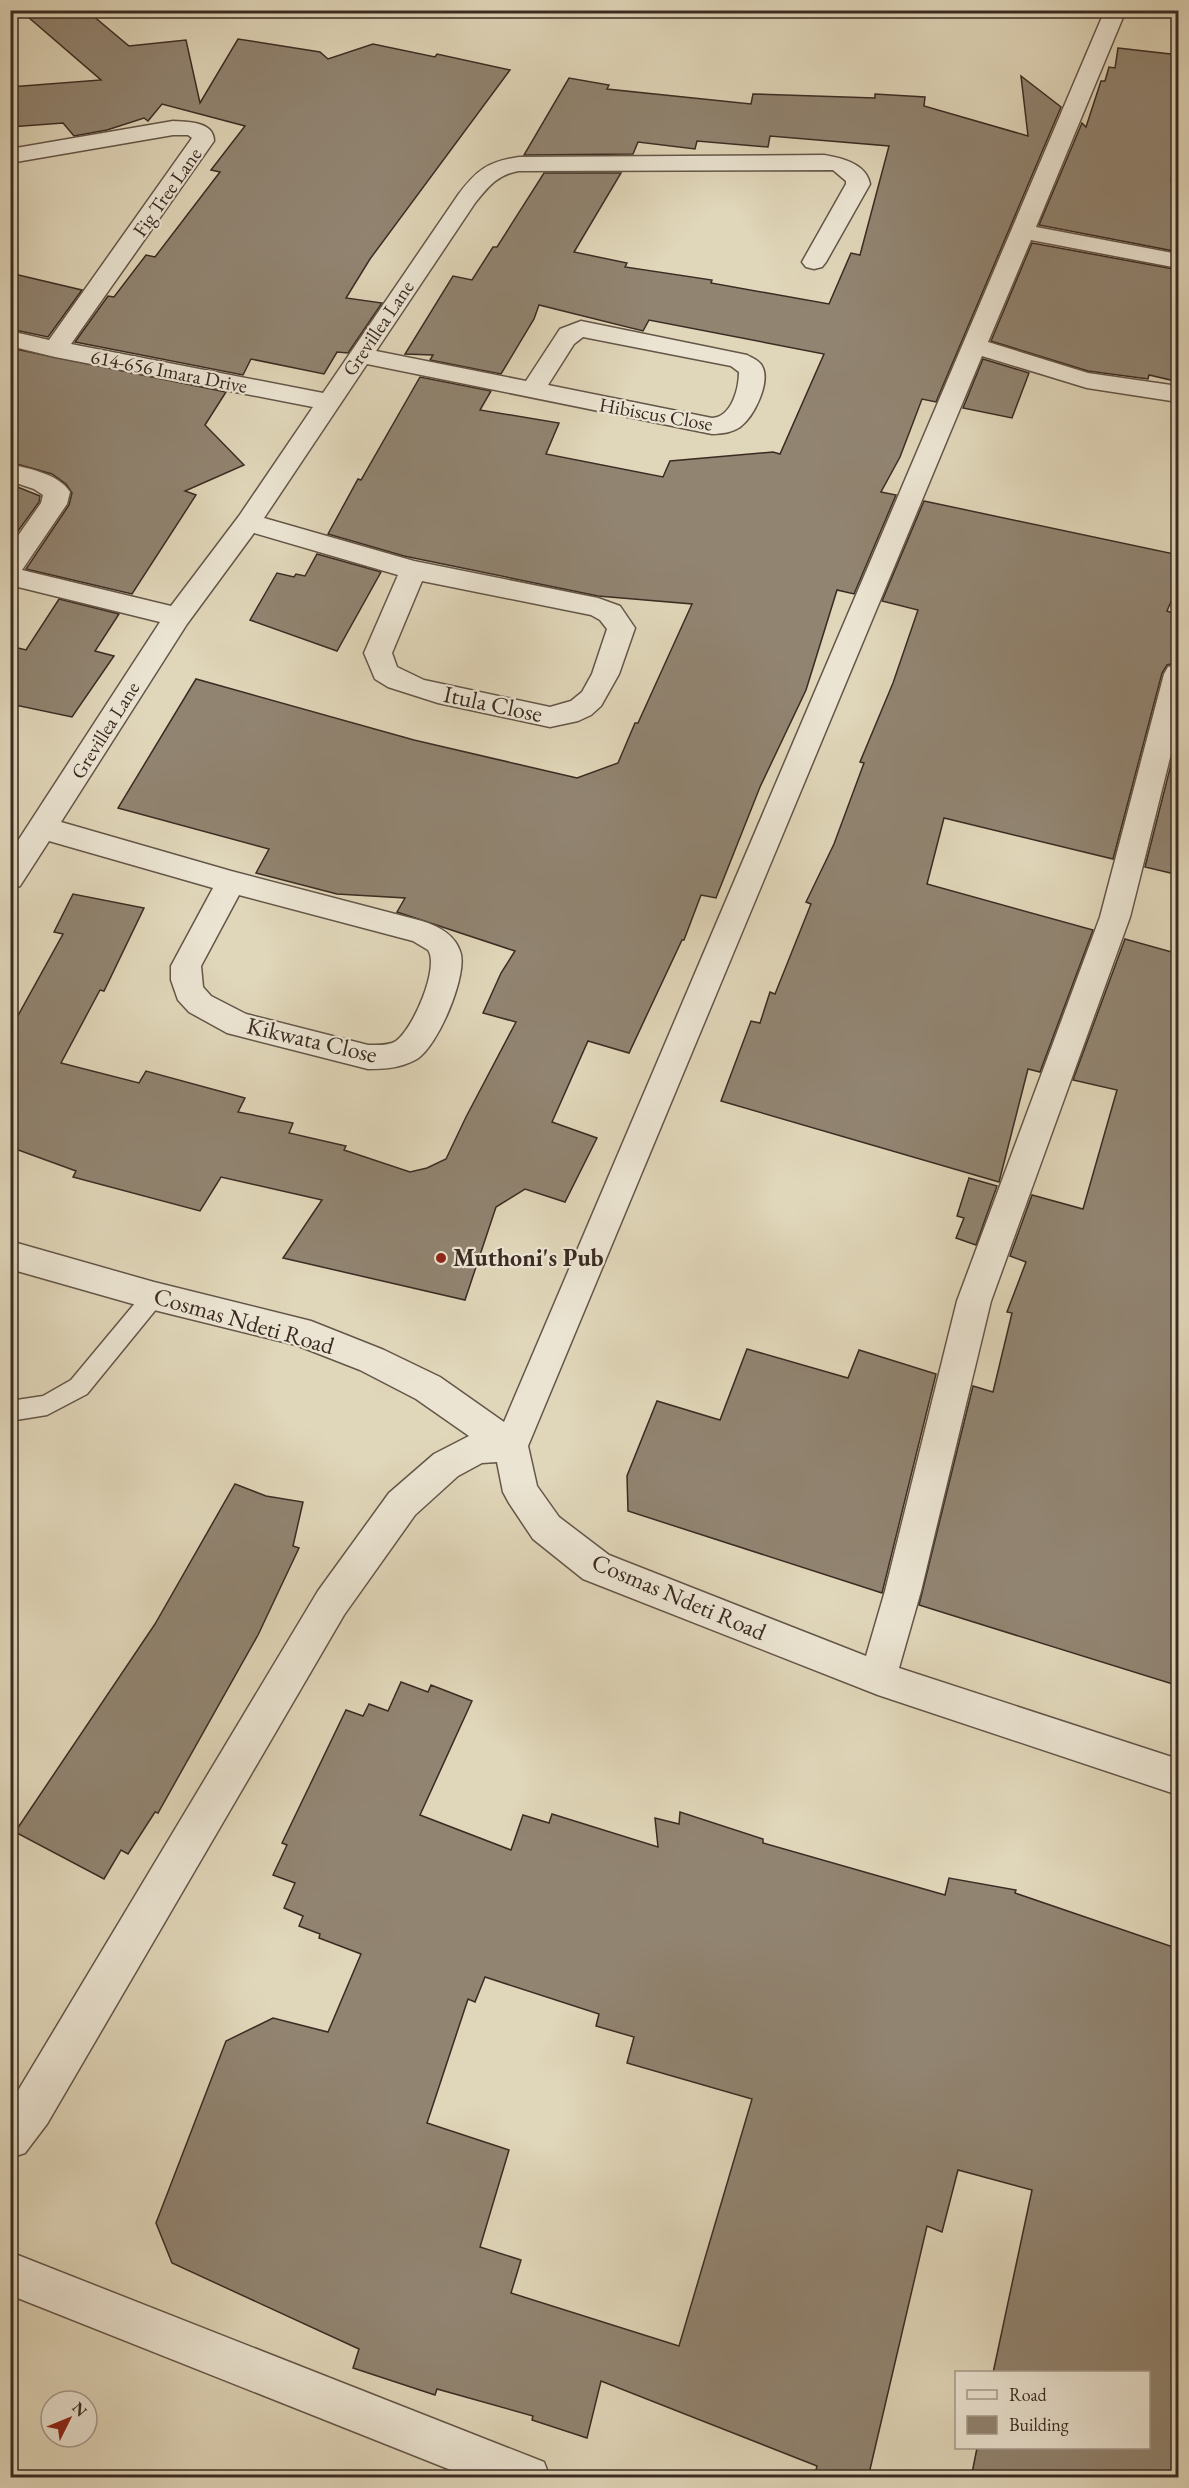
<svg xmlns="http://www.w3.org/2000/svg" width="1189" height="2488" font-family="'EB Garamond',serif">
<rect width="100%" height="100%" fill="#e0d6b9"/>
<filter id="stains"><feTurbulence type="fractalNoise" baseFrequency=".00333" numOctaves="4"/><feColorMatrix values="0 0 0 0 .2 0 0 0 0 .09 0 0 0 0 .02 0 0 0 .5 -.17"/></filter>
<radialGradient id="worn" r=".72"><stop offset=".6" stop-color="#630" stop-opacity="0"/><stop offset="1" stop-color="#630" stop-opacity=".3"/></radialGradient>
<!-- building -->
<g fill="#918471" stroke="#3b2b23" stroke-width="1.5" fill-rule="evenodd">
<polygon points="20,10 86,10 129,46 186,40 200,103 238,39 320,52 328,59 373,44 435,57 437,54 510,70 370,259 346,298 382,303 348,353 337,352 324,374 251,359 243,375 75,342 108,296 114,297 146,255 155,257 220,172 211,170 245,126 162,104 148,121 144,118 107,130 74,136 63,123 10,127 10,87 101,80"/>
<polygon points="1118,48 1179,55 1179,154 1171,181 1179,183 1179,252 1039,225 1082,123 1086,127 1101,81 1105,81 1109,67 1115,68"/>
<polygon points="1021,76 1061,107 936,402 922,399 900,457 881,492 896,495 854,594 837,590 806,690 760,787 716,898 701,895 684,940 682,940 629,1053 588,1041 552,1122 597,1138 565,1202 525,1189 496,1207 465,1300 283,1258 322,1200 221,1177 200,1211 73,1177 76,1171 10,1147 10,1030 63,934 54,932 73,894 144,908 104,991 100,990 61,1063 139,1083 146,1071 245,1098 238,1112 293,1123 289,1133 346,1146 344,1150 410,1172 427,1168 446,1159 466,1117 516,1022 483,1013 501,973 515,951 397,912 405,898 337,894 256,873 269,849 118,808 196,679 414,740 577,778 618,763 635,723 638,723 692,604 598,596 404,556 328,534 358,479 361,480 420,377 491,391 480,410 559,423 546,454 663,477 670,461 773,452 780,454 824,354 649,320 643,331 539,305 534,319 501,374 430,360 433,355 405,354 453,276 472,280 493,247 497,247 544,173 621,173 574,252 627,263 625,267 712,280 711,283 829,304 851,253 860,255 889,146 770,136 768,147 697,141 695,149 638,142 633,154 524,155 569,78 609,85 607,89 751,104 753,94 875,98 875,94 925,97 924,106 1028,136"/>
<polygon points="1032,243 1179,270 1179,382 1149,375 1148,379 1088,371 991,341"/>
<polygon points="10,273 82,290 48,337 10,329"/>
<polygon points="10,348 226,392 205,425 244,465 185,491 196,495 132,594 26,569 69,505 72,493 66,484 52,474 10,462"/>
<polygon points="983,359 1029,373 1012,418 963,408"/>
<polygon points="10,484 40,496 39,502 10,542"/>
<polygon points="924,501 1179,555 1179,583 1167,611 1179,615 1179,662 1167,665 1162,673 1113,859 944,818 927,884 1093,930 1040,1072 1028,1069 999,1182 721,1101 751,1021 760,1023 770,992 775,994 811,904 806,902 834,844 864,763 860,762 893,683 918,610 882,601"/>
<polygon points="317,554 381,572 337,651 250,620 277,573 294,577 296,574 305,576"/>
<polygon points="59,599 119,614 95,651 114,656 72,717 10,704 10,646 26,650"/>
<polygon points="1179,733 1179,875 1145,867"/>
<polygon points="1125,939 1179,954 1179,1686 919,1605 973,1386 993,1392 1012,1313 1007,1312 1026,1262 1010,1256 1032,1195 1083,1209 1117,1090 1073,1080"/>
<polygon points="969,1178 997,1186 976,1245 956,1238 964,1218 957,1216"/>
<polygon points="747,1349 848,1378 859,1350 936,1374 882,1593 628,1511 627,1476 657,1401 720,1420"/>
<polygon points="235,1484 266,1496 303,1502 293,1546 299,1548 258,1635 158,1813 155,1812 128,1854 121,1850 104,1879 15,1832 155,1624"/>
<path d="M401,1682L428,1692L431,1685L472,1701L420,1815L511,1850L523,1815L549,1823L552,1814L658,1847L655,1818L679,1824L680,1812L763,1839V1843L945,1895L949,1878L1016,1890L1015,1893L1179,1949V2478H971L977,2448H1149V2373H993L1032,2190L958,2170L942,2232L927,2226L868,2478H814L817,2466L601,2381L587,2438L532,2420L533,2416L437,2389L435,2395L353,2368L359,2349L172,2263L156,2223L226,2041L273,2018L328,2032L361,1954L319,1938L320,1934L299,1926L303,1916L284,1908L295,1883L273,1875L287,1845L282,1843L346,1710L363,1716L369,1704L388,1711ZM485,1977L599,2014L596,2026L634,2037L627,2063L752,2099L679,2346L511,2293L521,2260L480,2247L509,2150L427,2123L468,1999L475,2002Z"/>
</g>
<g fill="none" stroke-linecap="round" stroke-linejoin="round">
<defs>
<polygon id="lane" points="154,1287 162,1290 165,1296 162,1302 87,1394 47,1415 10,1421 10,1401 43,1396 71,1380 146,1290"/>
<g id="street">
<polygon points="1105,10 1126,10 1036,227 1178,254 1178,268 1031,240 988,342 1088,373 1178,386 1178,402 1087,388 982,356 528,1446 537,1486 559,1517 609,1555 866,1656 885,1591 957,1301 1100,917 1164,674 1168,667 1178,664 1178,726 1130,917 991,1301 921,1591 899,1668 1178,1759 1178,1795 878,1695 583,1579 533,1539 509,1503 503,1492 497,1462 482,1463 458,1476 415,1515 344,1615 47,2124 25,2153 10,2158 10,2104 318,1591 389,1493 434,1454 469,1436 416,1399 360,1370 296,1345 154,1310 10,1269 10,1241 154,1282 311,1321 384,1350 440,1377 504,1422"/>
<path d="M173,121C187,122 214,121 214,141L71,344L323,393L458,195C477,170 487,162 519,157L824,155C841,158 866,163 870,184L826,262L822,267L814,269L806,267L802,262L846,184V181L833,170L519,171C498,174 488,187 475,203L376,351L526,381L560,329L581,321L747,355C752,358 759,360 762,366C771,382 754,417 740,427C733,432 721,434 712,434L367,364L264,518L414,561L598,598L620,606L635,628L619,674L601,706L591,715L578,721L550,727L438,703L388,687L375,679L364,653L398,575L254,533L187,624L61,822L231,871L422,921C438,926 454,934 460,951C469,973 438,1046 417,1059C401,1068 386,1069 368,1069L227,1033L189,1012L178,1000L171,980V966L213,888L49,841L20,886L10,889V853L160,622L10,585V547L41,503L43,495L34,489L10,481V464C30,469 59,474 70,492L67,504L22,570L171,606L239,516L313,407L55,357L10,346V331L49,340L192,138L188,135H173L10,163V149ZM583,337L731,366L739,372C739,388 732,417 712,418L548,385L574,344ZM422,581L591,615L600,620L607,629L592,674L582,692L571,701L550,707L424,680L397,667L392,653ZM239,895L413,941L428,950C440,967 413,1029 396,1041C388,1046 377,1045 368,1045L246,1014L211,996L203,987L201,966Z"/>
<polygon points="10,2252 544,2462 550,2478 471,2478 10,2295"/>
</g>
</defs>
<!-- lane casing -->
<use href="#lane" stroke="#645648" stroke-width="3"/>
<!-- street casing -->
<use href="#street" stroke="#645648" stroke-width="3"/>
<!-- lane -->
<use href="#lane" fill="#ebe4d2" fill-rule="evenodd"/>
<!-- street -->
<use href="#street" fill="#ebe4d2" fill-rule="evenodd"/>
</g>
<!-- markers -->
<circle fill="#8f2418" stroke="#ebe4d2" stroke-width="2" cx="441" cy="1258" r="6"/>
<g text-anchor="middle" stroke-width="4.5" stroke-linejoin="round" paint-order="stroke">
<!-- far-street labels -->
<g font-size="20" fill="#3b2b23" stroke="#ebe4d2">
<text transform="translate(167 192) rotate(-55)" y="7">Fig Tree Lane</text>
<text transform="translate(378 328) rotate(-56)" y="7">Grevillea Lane</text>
<text transform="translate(169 371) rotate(11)" y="7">614-656 Imara Drive</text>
<text transform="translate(656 414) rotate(10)" y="7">Hibiscus Close</text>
<text transform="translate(105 730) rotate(-58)" y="7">Grevillea Lane</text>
</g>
<!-- street labels -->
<g font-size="24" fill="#3b2b23" stroke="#ebe4d2">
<text transform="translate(493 704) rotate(12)" y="8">Itula Close</text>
<text transform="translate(312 1040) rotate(13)" y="8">Kikwata Close</text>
<text transform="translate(244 1321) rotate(16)" y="8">Cosmas Ndeti Road</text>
<text transform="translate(679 1597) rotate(23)" y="8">Cosmas Ndeti Road</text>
</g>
<!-- poi labels -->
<g font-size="24" font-weight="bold" fill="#3b2b23" stroke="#ebe4d2" text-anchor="start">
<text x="453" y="1266">Muthoni's Pub</text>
</g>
</g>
<!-- margin -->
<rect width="1189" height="2488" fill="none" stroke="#e0d6b9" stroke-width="36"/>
<rect x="12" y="12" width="1165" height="2464" fill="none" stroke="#3b2b23" stroke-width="3"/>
<rect x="18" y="18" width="1153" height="2452" fill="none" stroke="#3b2b23" stroke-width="1.5"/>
<!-- legend -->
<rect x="955" y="2371" width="195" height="78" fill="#ebe4d2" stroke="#a59a8c" stroke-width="1.5"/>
<rect x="967" y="2390" width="30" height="9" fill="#ebe4d2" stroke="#a59a8c" stroke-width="1.5"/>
<text x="1009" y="2401" font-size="18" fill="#3b2b23">Road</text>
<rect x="967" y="2416" width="30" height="18" fill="#918471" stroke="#a59a8c" stroke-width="1.5"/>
<text x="1009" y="2431" font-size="18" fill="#3b2b23">Building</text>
<!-- north arrow -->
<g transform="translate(69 2419) rotate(47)"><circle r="28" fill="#ebe4d2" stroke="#a59a8c" stroke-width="1.5"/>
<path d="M0-4.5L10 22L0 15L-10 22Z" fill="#8f2418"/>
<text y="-9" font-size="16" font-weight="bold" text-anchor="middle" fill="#3b2b23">N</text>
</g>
<rect width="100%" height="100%" filter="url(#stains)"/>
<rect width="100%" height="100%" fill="url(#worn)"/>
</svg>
